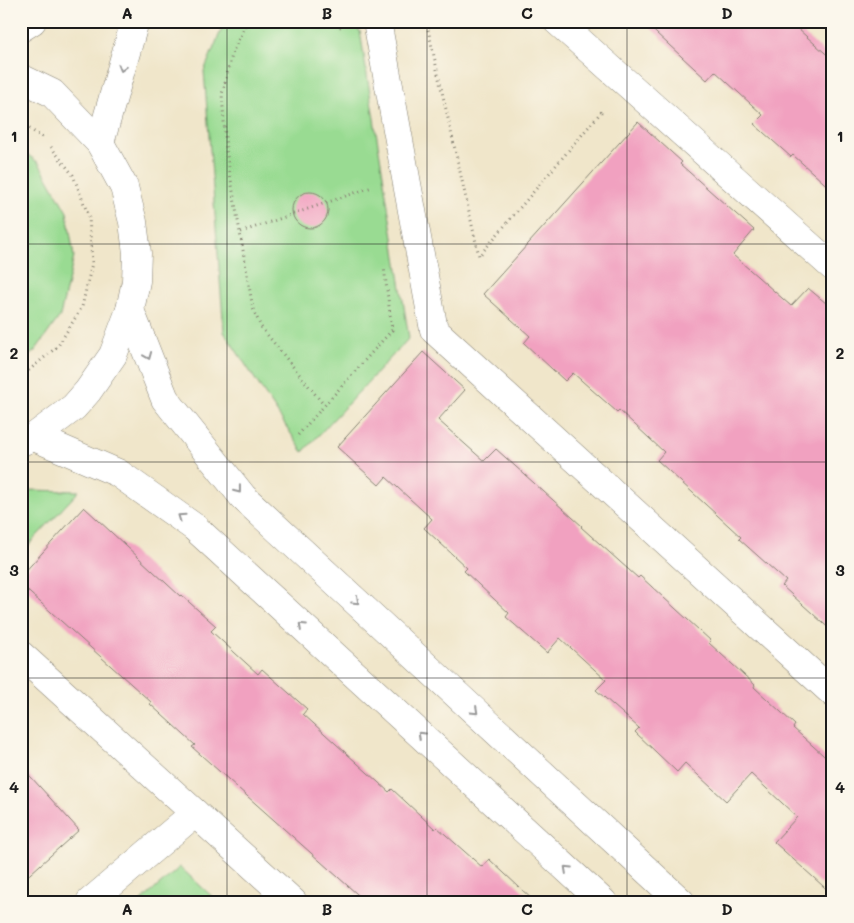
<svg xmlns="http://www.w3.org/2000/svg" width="854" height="923" font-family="Mali,sans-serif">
<rect width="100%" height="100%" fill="#fbf7ec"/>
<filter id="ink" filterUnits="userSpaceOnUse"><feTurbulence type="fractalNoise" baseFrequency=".02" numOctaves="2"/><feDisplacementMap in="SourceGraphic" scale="10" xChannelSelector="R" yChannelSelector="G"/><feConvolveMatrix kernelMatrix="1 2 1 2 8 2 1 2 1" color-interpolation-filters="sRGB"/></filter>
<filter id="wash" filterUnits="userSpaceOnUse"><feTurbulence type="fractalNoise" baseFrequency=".0096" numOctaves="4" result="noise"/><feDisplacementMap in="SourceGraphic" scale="20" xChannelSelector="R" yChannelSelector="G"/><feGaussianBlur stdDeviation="1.12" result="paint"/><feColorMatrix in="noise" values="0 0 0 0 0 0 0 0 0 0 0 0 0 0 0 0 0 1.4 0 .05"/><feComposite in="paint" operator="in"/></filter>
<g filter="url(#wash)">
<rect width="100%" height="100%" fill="#f0e6ca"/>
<!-- green -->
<g fill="#99db92" stroke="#5a7c57">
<polygon points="225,21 345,21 360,31 409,338 303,452 224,332 204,71"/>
<polygon points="21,150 39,163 67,212 74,257 60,316 35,351 21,362"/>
<polygon points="21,490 79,491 21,553"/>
<polygon points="180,867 218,902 140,902"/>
</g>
<g id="blocks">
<!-- building -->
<g fill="#f1a1c0">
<polygon points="643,21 789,21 833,60 833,191 793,155 791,157 754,124 763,115 715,71 707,80"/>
<polygon points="638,122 682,162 680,164 754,230 733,255 791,306 808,288 833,309 833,632 782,586 786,581 739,539 741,537 657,460 664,452 619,410 617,412 573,373 565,381 524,343 530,336 483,294"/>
<circle cx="310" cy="210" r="18"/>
<polygon points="423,352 465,390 438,420 484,461 496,449 582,526 581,527 638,578 640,576 711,641 709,643 755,685 754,687 795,725 793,728 833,764 833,895 774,842 797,817 751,774 726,801 685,763 677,772 635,732 639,728 596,690 606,680 560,638 547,653 506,617 509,613 464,571 467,568 424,528 432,519 386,477 379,485 337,447"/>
<polygon points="84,507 180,596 181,595 216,626 211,631 258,674 262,669 307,709 303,714 389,792 392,789 435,829 437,827 482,867 489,859 535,902 366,902 192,747 195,745 150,704 151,702 21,585 21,576"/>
<polygon points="21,766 79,830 21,882"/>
</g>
</g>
</g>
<g filter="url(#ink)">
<use href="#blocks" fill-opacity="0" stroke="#868173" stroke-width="1"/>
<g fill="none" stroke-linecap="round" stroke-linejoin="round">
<defs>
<g id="minor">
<polyline points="377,21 434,330 833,693"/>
<polyline points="557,21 833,267"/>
<polyline points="21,28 32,21"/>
<polyline points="21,78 52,93 100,143 124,187 133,222 137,253 136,281 130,310 113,355 88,391 74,407 34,437 21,442"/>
<polyline points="100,143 135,21"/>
<polyline points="130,310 165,399 243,497 681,902"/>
<polyline points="34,437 118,473 194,527 603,902"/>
<polyline points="21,655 293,902"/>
<polyline points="90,902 195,813"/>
</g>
</defs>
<!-- minor casing -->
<use href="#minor" stroke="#868173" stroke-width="29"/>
<!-- path -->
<g stroke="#868173" stroke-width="3" stroke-dasharray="1 4" stroke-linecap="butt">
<polyline points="247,21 233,51 222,94 226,150 253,309 261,327 324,405"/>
<polyline points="332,21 342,28"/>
<polyline points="427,25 479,256 603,110"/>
<polyline points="21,123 43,138"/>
<polyline points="241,232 372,187"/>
<polyline points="21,377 58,346 82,307 92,263 89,217 73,175 51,147"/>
<polyline points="298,435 392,330 384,267"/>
</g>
<!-- minor -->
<use href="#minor" stroke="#fff" stroke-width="28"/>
</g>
<!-- one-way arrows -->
<defs><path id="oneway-chevron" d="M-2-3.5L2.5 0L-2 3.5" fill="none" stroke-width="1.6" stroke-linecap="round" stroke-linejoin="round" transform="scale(1.25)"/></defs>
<g stroke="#999">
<use href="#oneway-chevron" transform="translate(122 68) rotate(106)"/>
<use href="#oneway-chevron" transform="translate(148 356) rotate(68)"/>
<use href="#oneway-chevron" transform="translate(238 490) rotate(52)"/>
<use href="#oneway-chevron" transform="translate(181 517) rotate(-145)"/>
<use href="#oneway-chevron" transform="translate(356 601) rotate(43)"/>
<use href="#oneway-chevron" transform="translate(302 626) rotate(-137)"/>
<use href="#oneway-chevron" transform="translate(475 711) rotate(43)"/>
<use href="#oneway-chevron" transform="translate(421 735) rotate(-137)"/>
<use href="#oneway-chevron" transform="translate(567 869) rotate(-137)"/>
</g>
</g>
<!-- grid -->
<path fill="none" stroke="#1c1c1c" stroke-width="1" stroke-opacity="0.55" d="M227,21V902M427,21V902M627,21V902M21,244H833M21,462H833M21,678H833"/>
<!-- margin -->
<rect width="854" height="923" fill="none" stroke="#fbf7ec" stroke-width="55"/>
<rect x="28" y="28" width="798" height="868" fill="none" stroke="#1c1c1c" stroke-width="2"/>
<g font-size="16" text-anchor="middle" font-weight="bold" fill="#1c1c1c">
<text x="127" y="19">A</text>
<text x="327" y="19">B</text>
<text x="527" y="19">C</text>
<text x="727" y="19">D</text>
<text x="14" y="142">1</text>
<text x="840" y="142">1</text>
<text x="14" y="359">2</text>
<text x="840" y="359">2</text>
<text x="14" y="576">3</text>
<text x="840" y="576">3</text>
<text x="14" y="793">4</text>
<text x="840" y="793">4</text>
<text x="127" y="915">A</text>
<text x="327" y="915">B</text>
<text x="527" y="915">C</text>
<text x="727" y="915">D</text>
</g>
</svg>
